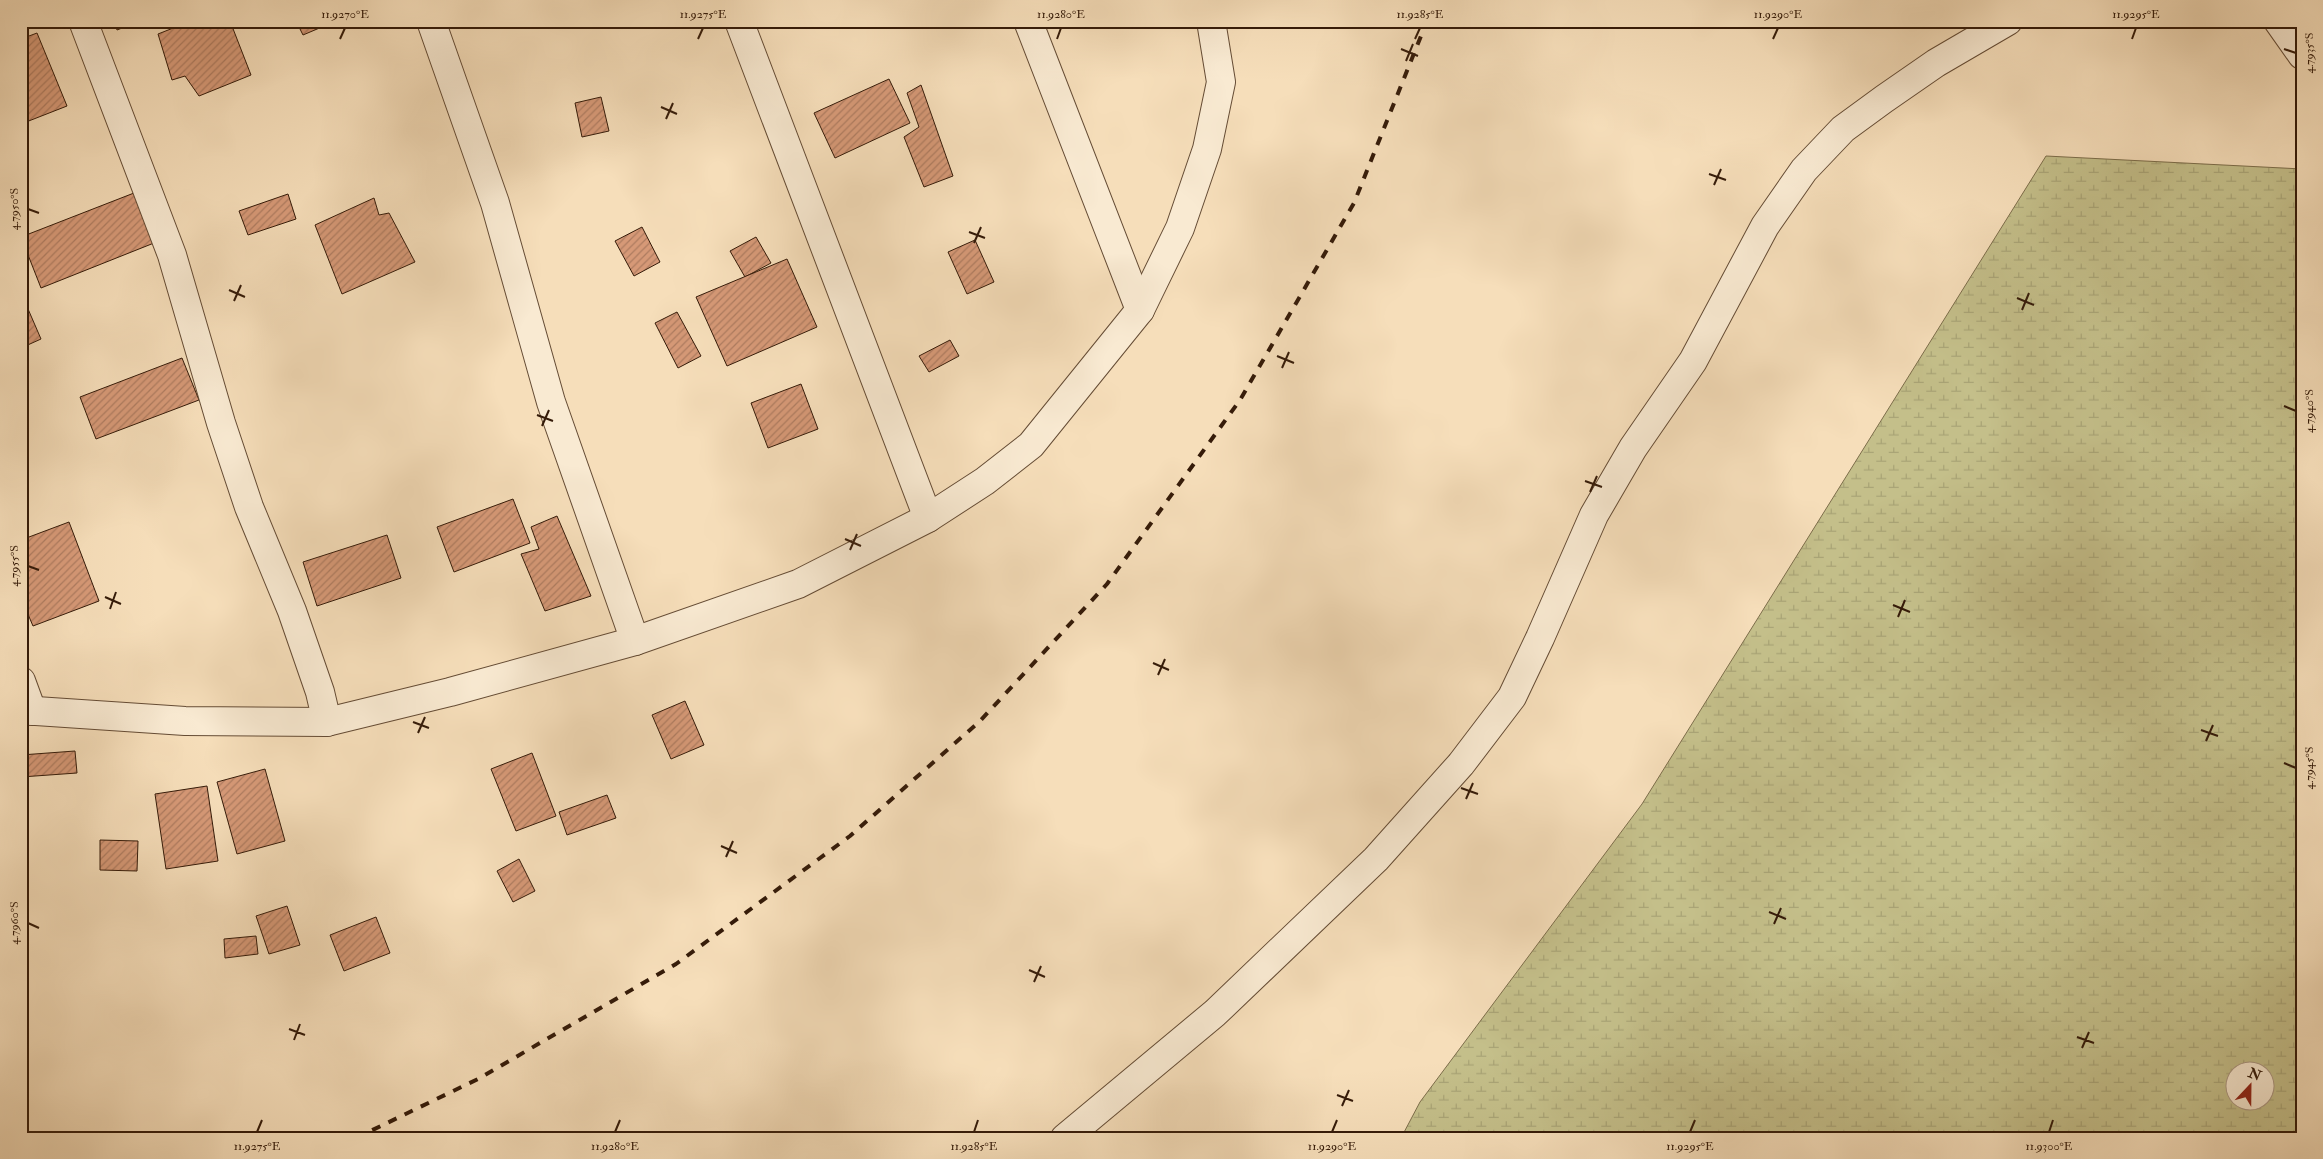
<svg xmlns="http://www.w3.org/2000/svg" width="2323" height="1159" font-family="'IM FELL Double Pica',serif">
<defs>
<pattern id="wetland-marsh" width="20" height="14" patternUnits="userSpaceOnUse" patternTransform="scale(1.25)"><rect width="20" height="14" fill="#c4bf8a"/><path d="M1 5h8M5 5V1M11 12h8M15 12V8" fill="none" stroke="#a9a476"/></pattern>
<pattern id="building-hatch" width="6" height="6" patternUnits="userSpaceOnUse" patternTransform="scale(1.25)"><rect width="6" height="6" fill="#d69977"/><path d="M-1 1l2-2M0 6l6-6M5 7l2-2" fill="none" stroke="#ae7c60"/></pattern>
</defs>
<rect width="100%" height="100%" fill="#f6deba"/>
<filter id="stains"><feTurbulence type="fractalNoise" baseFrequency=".004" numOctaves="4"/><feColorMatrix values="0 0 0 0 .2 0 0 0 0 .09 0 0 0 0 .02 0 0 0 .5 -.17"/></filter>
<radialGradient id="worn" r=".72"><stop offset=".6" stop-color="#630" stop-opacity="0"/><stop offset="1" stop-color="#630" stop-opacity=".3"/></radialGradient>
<!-- wetland -->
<path fill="url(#wetland-marsh)" stroke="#7c6d4a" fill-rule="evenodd" d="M2046,156L2302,169V1138H1401L1420,1102L1642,804ZM2236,1072H2266V1102H2236Z"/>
<!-- building -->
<g fill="url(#building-hatch)" stroke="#351b09">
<polygon points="114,21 140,21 117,30"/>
<polygon points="191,21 230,21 251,75 199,96 185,76 172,80 158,34"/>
<polygon points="296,21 336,21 303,35"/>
<polygon points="37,33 67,106 21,124 21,39"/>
<polygon points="889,79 910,123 835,158 814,113"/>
<polygon points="921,85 953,176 924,187 904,137 919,127 907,93"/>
<polygon points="601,97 609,131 582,137 575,103"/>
<polygon points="134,193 154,243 41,288 21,237"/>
<polygon points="288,194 296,219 248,235 239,211"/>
<polygon points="374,198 379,215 389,213 415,262 342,294 315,225"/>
<polygon points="642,227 660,262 634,276 615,241"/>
<polygon points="756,237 771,263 745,277 730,251"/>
<polygon points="975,240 994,282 967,294 948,252"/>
<polygon points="787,259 817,327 727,366 696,297"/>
<polygon points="25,302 41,339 21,348 21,303"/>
<polygon points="677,312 701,356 678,368 655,323"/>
<polygon points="950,340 959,356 929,372 919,356"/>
<polygon points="182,358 199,400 96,439 80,397"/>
<polygon points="801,384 818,429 768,448 751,403"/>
<polygon points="513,499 530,543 454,572 437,527"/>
<polygon points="557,516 591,596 545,611 521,554 539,549 531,527"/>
<polygon points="69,522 99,601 33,626 21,598 21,540"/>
<polygon points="387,535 401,578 317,606 303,562"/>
<polygon points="685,701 704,745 671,759 652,715"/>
<polygon points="75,751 77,773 21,777 21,755"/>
<polygon points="532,753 556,816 516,831 491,769"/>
<polygon points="265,769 285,841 237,854 217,782"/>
<polygon points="207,786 218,861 166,869 155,794"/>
<polygon points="607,795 616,818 567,835 559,812"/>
<polygon points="100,840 138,841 137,871 100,870"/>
<polygon points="519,859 535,891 513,902 497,871"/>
<polygon points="287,906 300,945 269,954 256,916"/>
<polygon points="376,917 390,953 344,971 330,935"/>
<polygon points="256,936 258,954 225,958 224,939"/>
</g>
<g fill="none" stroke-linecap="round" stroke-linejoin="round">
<defs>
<g id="minor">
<polyline points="83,21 172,255 221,423 249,507 292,611 320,692 327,722"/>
<polyline points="431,21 495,203 551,402 635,641"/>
<polyline points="739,21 928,518"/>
<polyline points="1028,21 1140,310"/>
<polyline points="2278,21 2302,55"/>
<polyline points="21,681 32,711"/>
<polyline points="21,710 185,721 327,722 450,692 635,641 798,584 928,518 985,481 1031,445 1140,310 1180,228 1207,149 1221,82 1211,21"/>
<polyline points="1065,1138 1215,1013 1376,859 1461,764 1512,697 1540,638 1594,515 1633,448 1693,361 1765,226 1804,170 1843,129 1884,99 1936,63 2008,21"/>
</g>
</defs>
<!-- minor casing -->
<use href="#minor" stroke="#654c35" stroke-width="30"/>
<!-- minor -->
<use href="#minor" stroke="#f9ead2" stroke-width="28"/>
<!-- rail -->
<polyline stroke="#351b09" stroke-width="4" stroke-dasharray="9 9" stroke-linecap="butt" points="356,1138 478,1079 676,964 850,836 980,721 1107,584 1240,400 1354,203 1427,21"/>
</g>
<!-- ticks -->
<path fill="none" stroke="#351b09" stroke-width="2" d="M340,39L345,28M698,39L703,28M1057,39L1061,28M1415,39L1420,28M1773,39L1778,28M2132,39L2136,28M1401,49L1418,56M2284,49L2296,53M1406,61L1413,44M661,107L677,114M666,119L673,103M1709,174L1726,180M1714,185L1721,169M28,209L39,213M969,232L985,238M974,243L981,227M229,290L245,297M2017,298L2034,305M234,301L241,285M2022,310L2029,293M1277,356L1294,363M1282,368L1289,352M2284,406L2296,411M537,415L553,421M542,426L549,410M1585,481L1602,487M1590,492L1597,476M845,539L861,546M850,550L857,534M28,566L39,570M105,597L121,604M1893,605L1910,612M110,609L116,592M1898,617L1905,600M1153,663L1169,670M1158,675L1165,659M413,722L429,728M2201,730L2218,736M418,733L425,717M2206,741L2213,725M2284,763L2296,768M1461,788L1478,794M1466,799L1473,783M721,846L737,853M726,857L733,841M1769,912L1786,919M28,923L39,928M1774,924L1781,908M1029,970L1045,977M1034,982L1041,966M289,1029L305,1035M2077,1037L2094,1043M294,1040L300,1024M2082,1048L2089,1032M1337,1095L1353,1101M1342,1106L1349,1090M257,1132L262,1120M615,1132L620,1120M974,1132L978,1120M1332,1132L1337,1120M1690,1132L1695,1120M2049,1132L2053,1120"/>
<!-- margin -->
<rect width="2323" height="1159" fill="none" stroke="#f6deba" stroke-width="55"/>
<!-- north arrow -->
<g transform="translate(2250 1086) rotate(22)"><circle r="24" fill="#f9ead2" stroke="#ab9782"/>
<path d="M0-4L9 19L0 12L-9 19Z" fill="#8f2418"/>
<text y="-8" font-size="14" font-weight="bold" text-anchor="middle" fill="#351b09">N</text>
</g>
<rect x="28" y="28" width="2268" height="1104" fill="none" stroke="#351b09" stroke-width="2"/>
<g font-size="12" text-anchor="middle" fill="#351b09">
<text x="345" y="18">11.9270°E</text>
<text x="703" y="18">11.9275°E</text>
<text x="1061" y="18">11.9280°E</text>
<text x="1420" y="18">11.9285°E</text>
<text x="1778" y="18">11.9290°E</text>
<text x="2136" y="18">11.9295°E</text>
<text transform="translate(2309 53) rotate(-90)" y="4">4.7935°S</text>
<text transform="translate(14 209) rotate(-90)" y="4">4.7950°S</text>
<text transform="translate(2309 411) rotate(-90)" y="4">4.7940°S</text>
<text transform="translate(14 566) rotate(-90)" y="4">4.7955°S</text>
<text transform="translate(2309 768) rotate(-90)" y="4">4.7945°S</text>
<text transform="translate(14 923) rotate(-90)" y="4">4.7960°S</text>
<text x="257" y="1150">11.9275°E</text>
<text x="615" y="1150">11.9280°E</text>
<text x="974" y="1150">11.9285°E</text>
<text x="1332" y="1150">11.9290°E</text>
<text x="1690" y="1150">11.9295°E</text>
<text x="2049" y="1150">11.9300°E</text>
</g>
<rect width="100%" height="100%" filter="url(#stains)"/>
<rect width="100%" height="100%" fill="url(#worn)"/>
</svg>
